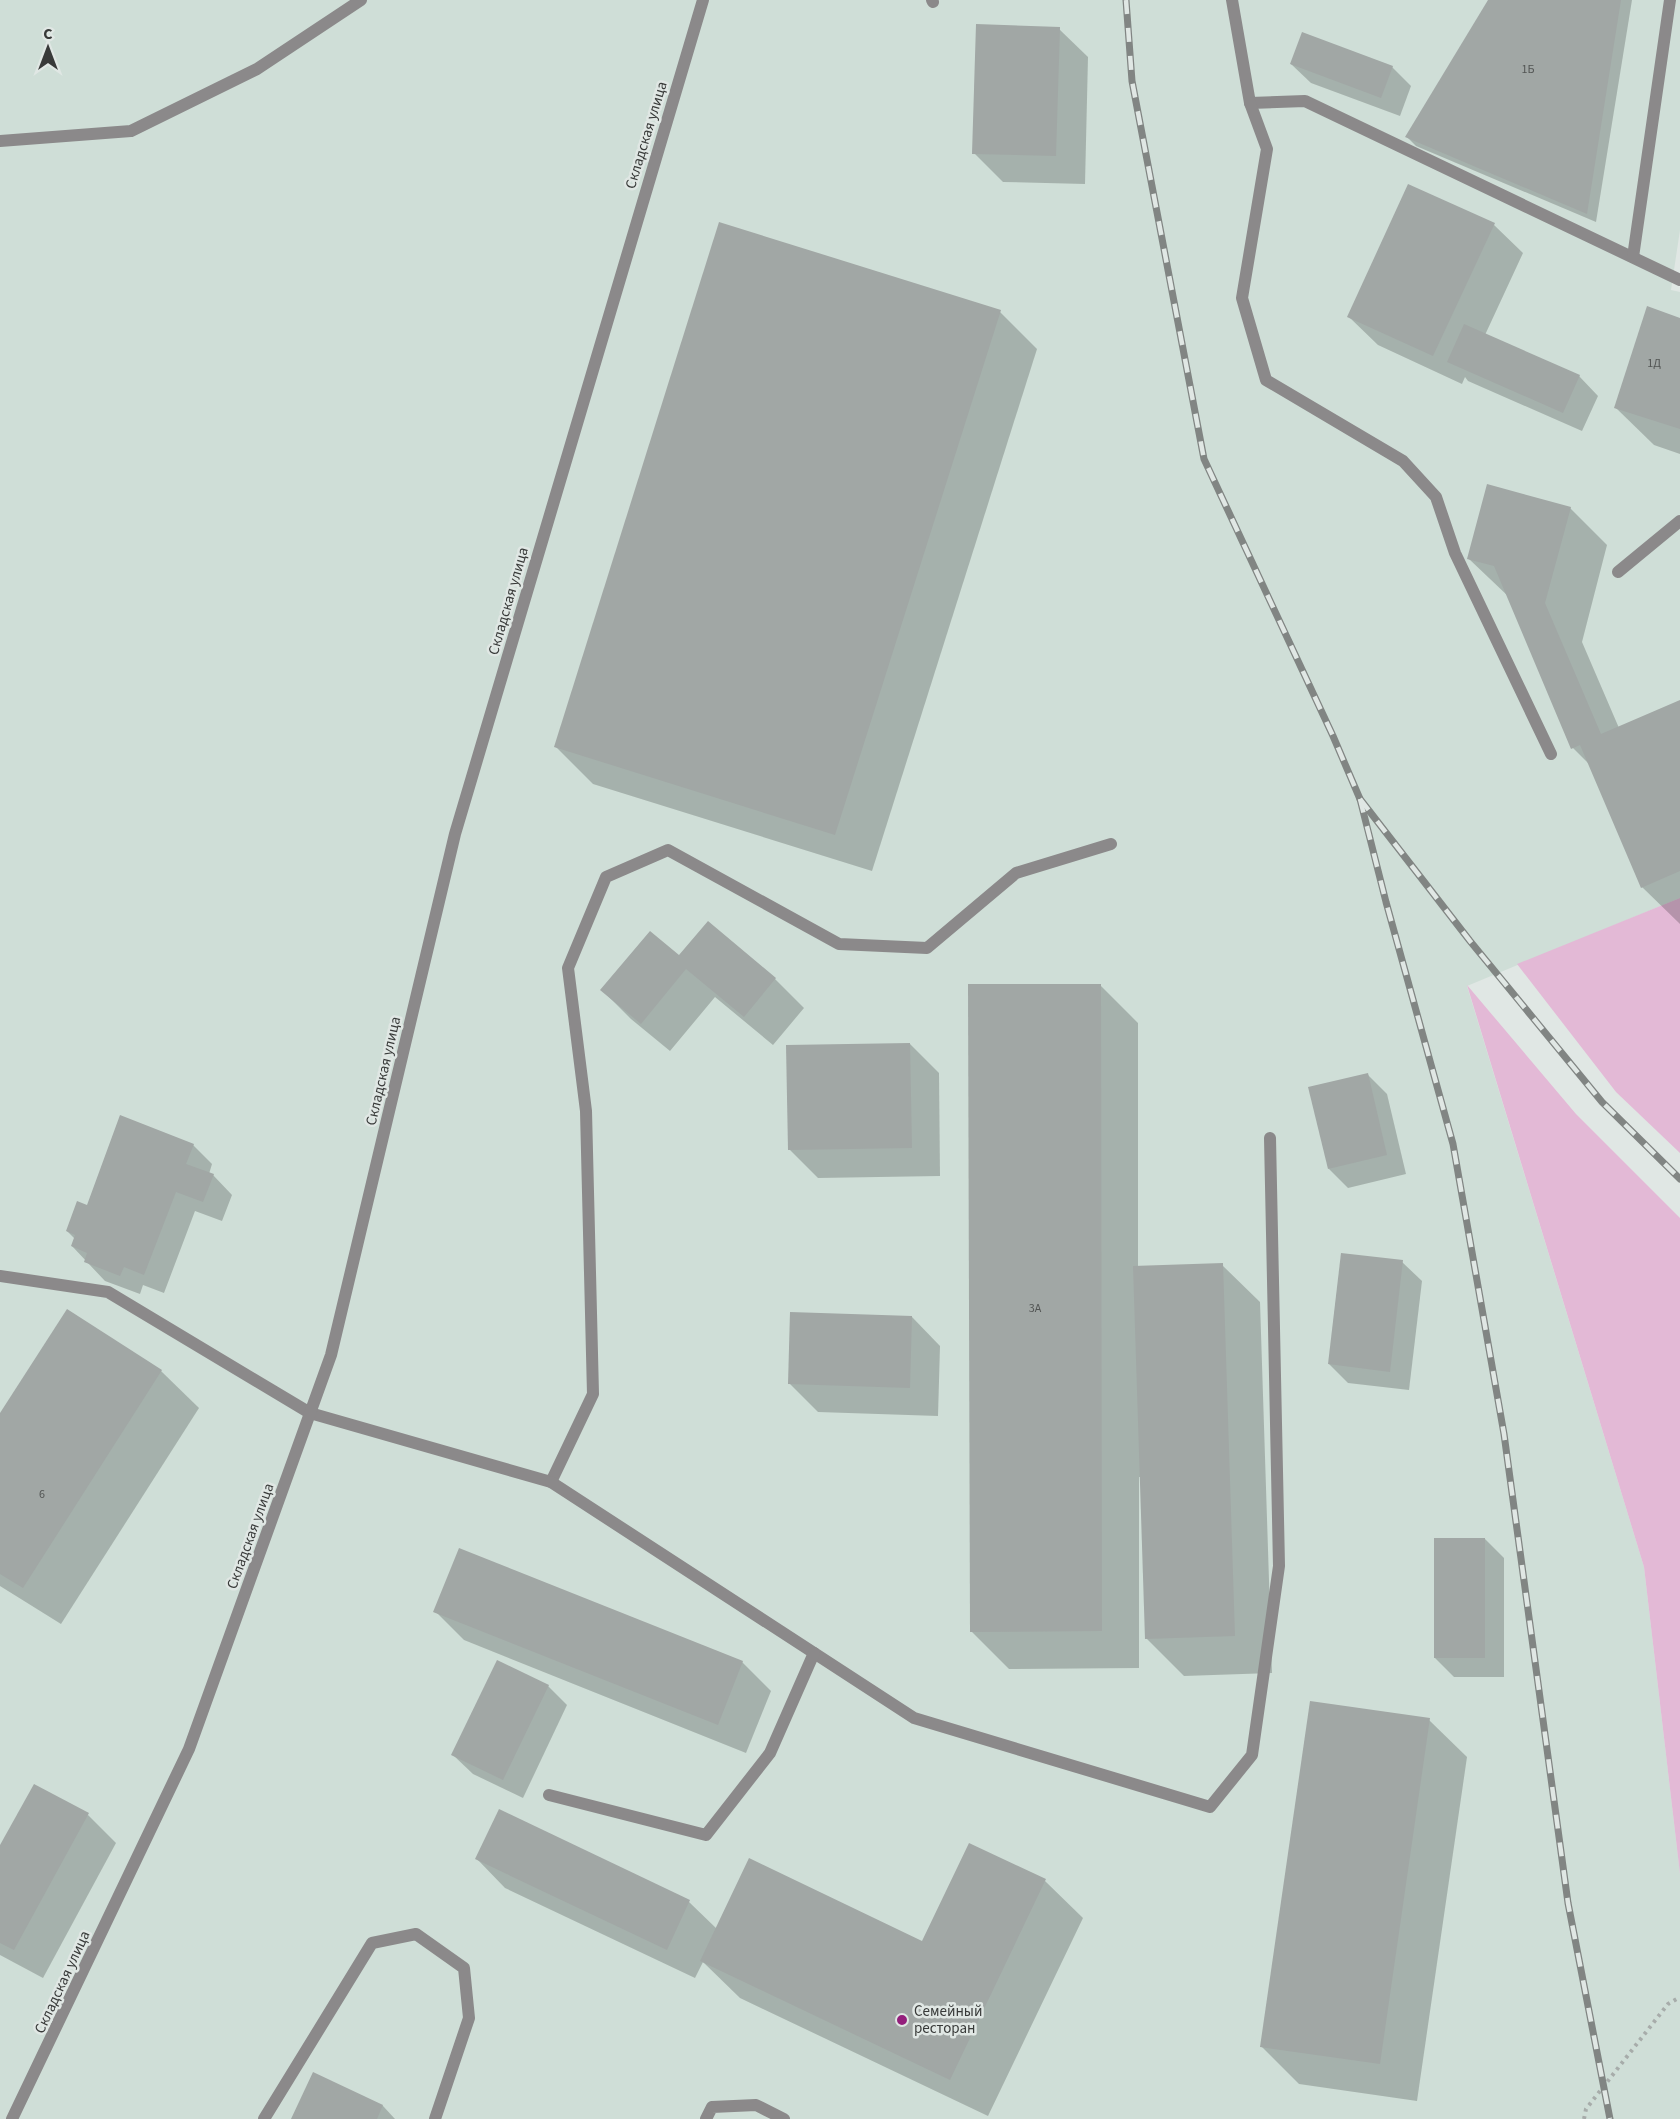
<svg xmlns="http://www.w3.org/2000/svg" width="1680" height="2119" font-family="'Source Sans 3',sans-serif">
<rect width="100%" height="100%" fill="#e0e7e4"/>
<!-- built -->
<polygon fill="#cfded7" points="0,0 1680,0 1680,230 1671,290 1680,292 1680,898 1467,986 1644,1567 1680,1874 1680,2119 0,2119"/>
<!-- green -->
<g fill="#e3b9d6">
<polygon points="1680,898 1680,1153 1616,1092 1517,964"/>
<polygon points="1467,985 1576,1114 1680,1218 1680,1874 1644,1567"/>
</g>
<!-- shadow -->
<g fill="#0003">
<polygon points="1489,0 1632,0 1596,222 1416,146 1407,137"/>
<polygon points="1059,29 1088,57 1085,184 1003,182 974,153"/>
<polygon points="1291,64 1392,67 1411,86 1400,116 1311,83"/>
<polygon points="1494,225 1523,253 1485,335 1579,376 1598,396 1582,431 1468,381 1465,377 1462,384 1378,345 1349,317"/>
<polygon points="1000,312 1037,349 872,871 593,784 555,746"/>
<polygon points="1680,319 1680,454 1654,445 1616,408"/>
<polygon points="1570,508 1607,545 1582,642 1619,728 1680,702 1680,924 1642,887 1590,765 1573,748 1509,597 1469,559"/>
<polygon points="680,957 775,979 804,1008 773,1045 715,997 670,1051 631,1019 602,990"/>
<polygon points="1100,985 1138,1023 1138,1268 1222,1265 1260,1302 1272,1673 1184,1676 1147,1639 1141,1477 1139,1477 1139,1668 1009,1669 971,1631"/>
<polygon points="910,1044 939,1073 940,1176 818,1178 789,1149"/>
<polygon points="1368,1075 1387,1094 1406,1174 1348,1188 1329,1169"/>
<polygon points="193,1145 212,1164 209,1174 213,1175 232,1195 222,1221 195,1211 164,1293 143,1285 140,1294 105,1281 72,1246 75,1239 67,1231 88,1207"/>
<polygon points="1402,1262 1422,1281 1409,1390 1348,1383 1329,1364"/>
<polygon points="912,1317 940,1346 938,1416 818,1412 789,1383"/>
<polygon points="161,1371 199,1408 61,1624 0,1586 0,1416"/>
<polygon points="1485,1539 1504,1558 1504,1677 1454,1677 1435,1658"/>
<polygon points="435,1611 742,1662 771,1691 746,1753 464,1640"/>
<polygon points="548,1686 567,1705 523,1798 473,1774 453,1755"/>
<polygon points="1429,1720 1467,1757 1417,2101 1299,2084 1262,2047"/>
<polygon points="499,1811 689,1902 717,1929 923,1943 1045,1881 1083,1918 988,2116 740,1998 703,1962 695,1978 505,1888 477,1859"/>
<polygon points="88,1815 116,1843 43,1978 0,1955 0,1848"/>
<polygon points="314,2074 383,2106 395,2119 292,2119"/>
</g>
<!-- building -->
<g fill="#a1a7a5">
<polygon points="1488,0 1621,0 1587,214 1405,137"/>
<polygon points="976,24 1060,27 1056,156 972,154"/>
<polygon points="1302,32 1393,66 1381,98 1290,64"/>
<polygon points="1408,184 1495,223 1433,356 1347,317"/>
<polygon points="719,222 1001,310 835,835 554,747"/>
<polygon points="1647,306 1680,318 1680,429 1614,408"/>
<polygon points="1464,324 1580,375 1563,413 1447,362"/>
<polygon points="1487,484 1571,507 1545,603 1601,734 1680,700 1680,871 1641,888 1580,745 1571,749 1494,566 1467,559"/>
<polygon points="708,921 776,978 744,1017 686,969 641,1024 600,990 650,931 679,955"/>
<polygon points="968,984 1101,984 1102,1631 970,1632"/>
<polygon points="910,1043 912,1148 788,1150 786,1045"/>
<polygon points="1368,1073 1387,1155 1328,1169 1308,1087"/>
<polygon points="120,1115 194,1144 186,1164 214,1174 203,1202 176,1192 144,1275 124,1267 120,1276 84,1262 87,1253 71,1246 75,1235 66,1231 77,1201 87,1205"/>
<polygon points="1341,1253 1403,1260 1390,1372 1328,1364"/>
<polygon points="1223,1263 1235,1636 1145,1639 1133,1266"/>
<polygon points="67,1309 162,1370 23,1588 0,1574 0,1413"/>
<polygon points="790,1312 912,1316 910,1388 788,1384"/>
<rect x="1434" y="1538" width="51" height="120"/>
<polygon points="459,1548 743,1661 718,1725 433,1612"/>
<polygon points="497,1660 549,1685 503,1780 451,1755"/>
<polygon points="1310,1701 1430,1718 1380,2064 1260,2047"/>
<polygon points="34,1784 89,1813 14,1950 0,1943 0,1845"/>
<polygon points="499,1809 690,1900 667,1950 475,1859"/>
<polygon points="969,1843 1046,1879 950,2080 700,1961 749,1858 922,1941"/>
<polygon points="313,2072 383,2105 377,2119 291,2119"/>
</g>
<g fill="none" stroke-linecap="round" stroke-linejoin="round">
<!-- path -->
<polyline stroke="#a7acaa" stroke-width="4" stroke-dasharray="3 4.5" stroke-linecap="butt" points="1584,2119 1586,2109 1668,2004 1680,1997"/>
<!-- lane -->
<g stroke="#8b898a" stroke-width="12">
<polyline points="932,0 933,2"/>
<polyline points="1232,0 1250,103 1305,101 1680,280"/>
<polyline points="1250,103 1267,149 1242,298 1266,380 1403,461 1436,497 1455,553 1551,754"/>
<polyline points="0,141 131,131 257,69 361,0"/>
<polyline points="1633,257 1670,0"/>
<polyline points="1618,572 1680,521"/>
<polyline points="0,1276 108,1292 310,1413 551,1482 593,1394 586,1111 568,968 606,877 668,850 839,944 927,948 1016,873 1111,844"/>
<polyline points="551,1482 914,1718 1210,1807 1252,1755 1279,1566 1270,1138"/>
<polyline points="549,1795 706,1835 770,1753 814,1653"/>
<polyline points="264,2119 372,1943 416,1934 464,1968 469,2018 435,2119"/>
<polyline points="706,2119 712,2107 756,2105 784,2119"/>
</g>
<!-- street -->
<polyline stroke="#8b898a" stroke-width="12" points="12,2119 189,1749 331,1355 455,834 703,0"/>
<defs>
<g id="rail">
<polyline points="1126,0 1132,81 1204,459 1333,736 1360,799 1470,941 1602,1102 1680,1179"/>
<polyline points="1360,799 1386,902 1453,1144 1504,1434 1568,1903 1610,2119"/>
</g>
</defs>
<!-- rail casing -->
<use href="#rail" stroke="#818583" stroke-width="7"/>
<!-- rail -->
<use href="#rail" stroke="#e0e7e4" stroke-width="4.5" stroke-dasharray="14" stroke-linecap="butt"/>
</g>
<!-- markers -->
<circle fill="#941f7c" stroke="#e0e7e4" stroke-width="2" cx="902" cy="2020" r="6"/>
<g text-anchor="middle" stroke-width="5" stroke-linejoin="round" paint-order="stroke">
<!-- number labels -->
<g font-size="12" fill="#525554">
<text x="1528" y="73">1Б</text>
<text x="1654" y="367">1Д</text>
<text x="1035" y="1312">3А</text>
<text x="42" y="1498">6</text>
</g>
<!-- street labels -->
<g font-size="15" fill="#383a39" stroke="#e0e7e4">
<text transform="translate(646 135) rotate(-73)" y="5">Складская улица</text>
<text transform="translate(508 601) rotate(-74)" y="5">Складская улица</text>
<text transform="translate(383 1071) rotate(-77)" y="5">Складская улица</text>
<text transform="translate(250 1536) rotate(-70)" y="5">Складская улица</text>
<text transform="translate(62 1982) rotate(-65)" y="5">Складская улица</text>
</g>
<!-- poi labels -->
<g font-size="15" fill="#383a39" stroke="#e0e7e4" text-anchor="start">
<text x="914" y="2016">Семейный<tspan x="914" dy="17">ресторан</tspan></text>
</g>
</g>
<!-- north arrow -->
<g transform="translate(48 48)" stroke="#e0e7e4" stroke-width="4.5" paint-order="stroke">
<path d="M0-4.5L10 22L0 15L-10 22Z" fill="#383a39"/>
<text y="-9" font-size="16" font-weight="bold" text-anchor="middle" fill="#383a39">С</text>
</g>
</svg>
